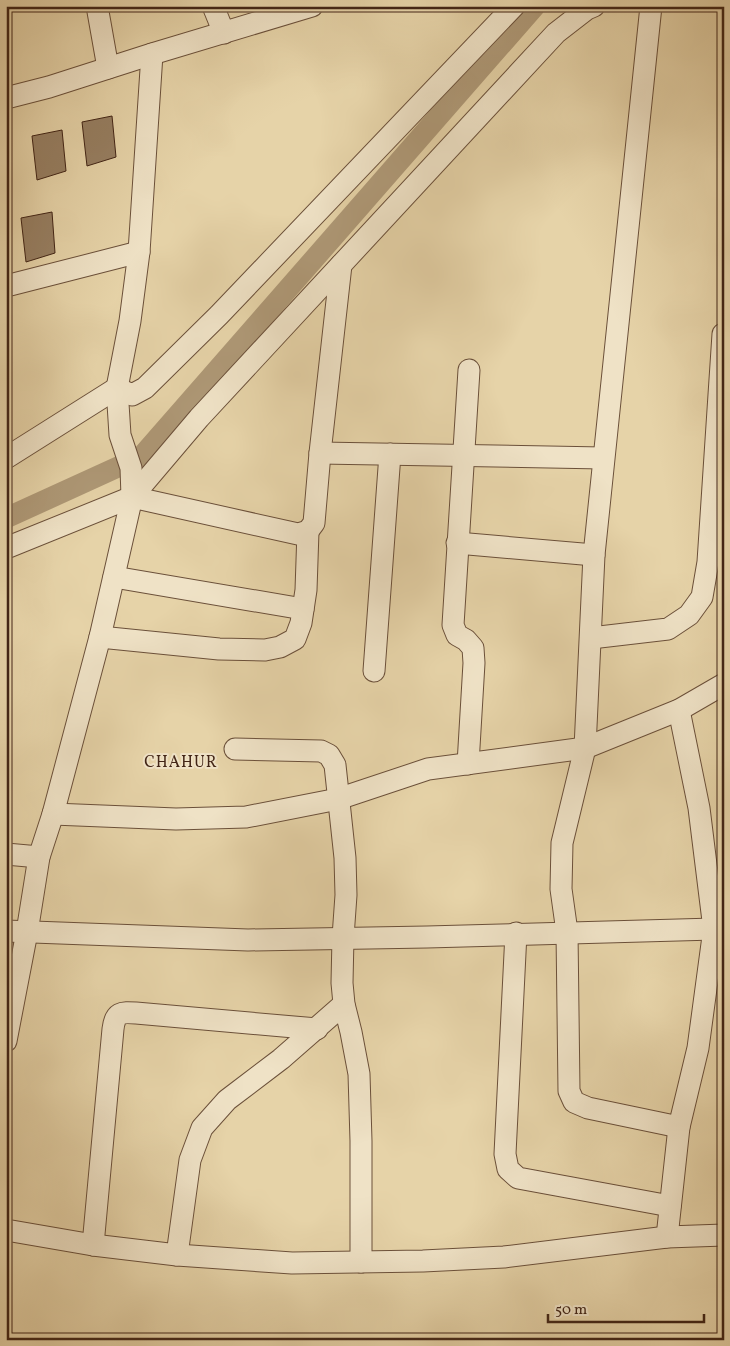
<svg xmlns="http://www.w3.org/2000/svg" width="730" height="1346" font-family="Vollkorn,serif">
<rect width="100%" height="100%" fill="#e6d3a8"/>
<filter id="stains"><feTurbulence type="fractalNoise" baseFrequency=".004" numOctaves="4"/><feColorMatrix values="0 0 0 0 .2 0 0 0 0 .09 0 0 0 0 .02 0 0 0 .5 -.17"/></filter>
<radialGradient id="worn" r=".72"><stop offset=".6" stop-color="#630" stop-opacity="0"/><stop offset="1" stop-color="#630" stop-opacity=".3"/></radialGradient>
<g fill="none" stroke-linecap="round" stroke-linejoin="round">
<!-- canal -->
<polyline stroke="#ae9876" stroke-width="21" points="6,518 142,456 535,6"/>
</g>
<!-- building -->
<g fill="#977f62" stroke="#422516">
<polygon points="112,116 116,157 87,166 82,122"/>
<polygon points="62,130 66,171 37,180 32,136"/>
<polygon points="52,212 55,253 26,262 21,218"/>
</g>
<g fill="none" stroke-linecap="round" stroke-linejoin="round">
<defs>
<g id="street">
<polyline points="97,6 108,68"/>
<polyline points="213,6 224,33"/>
<polyline points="651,6 594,555 585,748 562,843 561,889 567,932 569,1091 574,1102 588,1108 679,1127"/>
<polyline points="6,98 49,87 152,54 312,6"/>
<polyline points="6,286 139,252"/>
<polyline points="320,453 603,458"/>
<polyline points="6,458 117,388 132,395 145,388 219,315 514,6"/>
<polyline points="132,497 131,468 120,435 117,388 130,321 139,252 152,54"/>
<polyline points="457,543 594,555"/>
<polyline points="6,548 132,497 298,534 308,531 314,523 320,453 341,265"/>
<polyline points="114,577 303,609"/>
<polyline points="100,637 219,649 265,650 280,647 295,639 301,623 306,590 308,531"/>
<polyline points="591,638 668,629 689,615 702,597 708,562 723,334"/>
<polyline points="374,671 390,454"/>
<polyline points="235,749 321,751 329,755 335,765 345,858 346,895 343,937 342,983 344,1004 351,1032 359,1074 361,1141 361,1262"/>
<polyline points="468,764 474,663 473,648 466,640 457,635 453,625 469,370"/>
<polyline points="53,814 176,819 246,817 338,799 428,769 585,748 679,710 724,684"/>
<polyline points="6,854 39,857"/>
<polyline points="6,931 248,940 427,937 714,929 724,931"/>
<polyline points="516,933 505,1154 508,1169 518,1178 670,1206"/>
<polyline points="6,1041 27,932 39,857 53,814 100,637 132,497 199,418 556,33 587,9 594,6"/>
<polyline points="6,1230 93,1245 177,1255 292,1263 423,1261 504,1257 667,1237 724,1235"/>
<polyline points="667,1237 679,1127 698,1048 714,929 699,808 679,710"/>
<path d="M93,1245L113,1029C115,1012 121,1012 136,1013L317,1029"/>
<polyline points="177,1255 190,1160 202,1128 227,1100 281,1059 344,1004"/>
</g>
</defs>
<!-- street casing -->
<use href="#street" stroke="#6b503a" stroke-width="23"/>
<!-- street -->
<use href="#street" stroke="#efe2c6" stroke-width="21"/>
</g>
<g text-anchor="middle" stroke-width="4" stroke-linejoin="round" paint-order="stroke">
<!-- neighbourhood labels -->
<g font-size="16" letter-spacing="1" fill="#422516" stroke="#efe2c6">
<text x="181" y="767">CHAHUR</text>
</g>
</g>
<!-- margin -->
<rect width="730" height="1346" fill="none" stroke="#e6d3a8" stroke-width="25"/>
<rect x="8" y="8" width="715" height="1331" fill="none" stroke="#422516" stroke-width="2.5"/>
<rect x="12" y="12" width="705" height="1321" fill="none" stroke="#422516"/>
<!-- scale -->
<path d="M548 1314v8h156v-8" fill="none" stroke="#422516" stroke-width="2.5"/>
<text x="555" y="1314" font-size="15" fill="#422516" stroke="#efe2c6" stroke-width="4" paint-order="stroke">50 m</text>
<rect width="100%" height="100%" filter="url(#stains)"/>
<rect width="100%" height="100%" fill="url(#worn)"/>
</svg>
